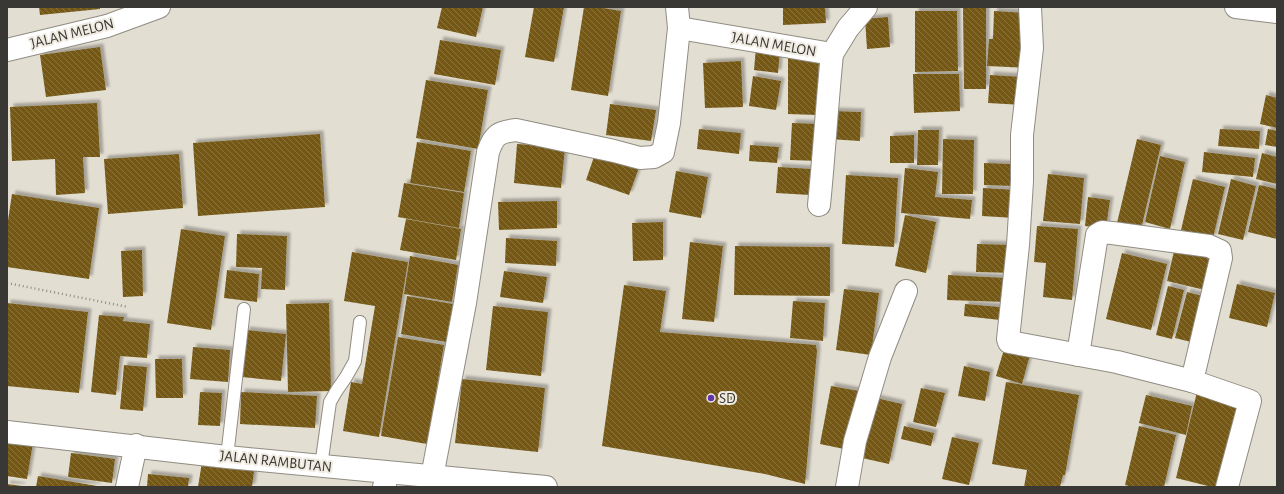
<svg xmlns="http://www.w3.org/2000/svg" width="1284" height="494" font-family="'Alegreya Sans',sans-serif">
<defs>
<pattern id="building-back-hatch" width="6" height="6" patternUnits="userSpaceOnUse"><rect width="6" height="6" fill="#745916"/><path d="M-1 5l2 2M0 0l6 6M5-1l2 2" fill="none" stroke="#887441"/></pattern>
<filter id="shadow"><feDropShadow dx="3.5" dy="-3.5" stdDeviation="1" flood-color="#0004"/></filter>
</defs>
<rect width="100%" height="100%" fill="#e3ded2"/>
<!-- building -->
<g fill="url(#building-back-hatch)" filter="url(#shadow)">
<polygon points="39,7 100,7 100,9 40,15"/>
<polygon points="442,7 483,7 476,37 437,28"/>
<polygon points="534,7 564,7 554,62 525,57"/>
<polygon points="584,7 597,7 621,11 608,96 571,90"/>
<polygon points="783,7 825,7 826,23 783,25"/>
<polygon points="963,8 986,8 986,89 964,89"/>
<polygon points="915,11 957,11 958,71 915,72"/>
<polygon points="994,11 1025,13 1028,68 987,66 989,39 993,39"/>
<polygon points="888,17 890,47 867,49 865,19"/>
<polygon points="440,40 501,50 495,85 434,74"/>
<polygon points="100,47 106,90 46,97 40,55"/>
<polygon points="756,47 780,50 778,73 754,70"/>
<polygon points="788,54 819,55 817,115 788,114"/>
<polygon points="741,61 743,107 705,108 703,63"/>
<polygon points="913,74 959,74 960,111 914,113"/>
<polygon points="990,75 1024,77 1022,105 988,103"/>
<polygon points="753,76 781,81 776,110 749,106"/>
<polygon points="426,80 488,90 478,149 416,138"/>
<polygon points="1266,95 1277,98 1277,128 1260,124"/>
<polygon points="97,103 100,157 83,157 85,193 56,195 55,159 12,161 10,107"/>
<polygon points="610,104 656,110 651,141 606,135"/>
<polygon points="830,111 861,112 860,141 829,139"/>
<polygon points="792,123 821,124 819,161 790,160"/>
<polygon points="699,129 741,133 739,154 697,149"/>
<polygon points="1220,129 1260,131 1259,149 1218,146"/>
<polygon points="1268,129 1277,131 1277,147 1265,145"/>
<polygon points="918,130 939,130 938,165 917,165"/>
<polygon points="320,134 325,207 198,216 193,143"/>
<polygon points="914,135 914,163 890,163 890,136"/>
<polygon points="943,139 974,140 973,194 942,194"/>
<polygon points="1137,139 1161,145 1141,229 1117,223"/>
<polygon points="417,142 471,151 464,192 410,183"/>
<polygon points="517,144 565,148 561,188 514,183"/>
<polygon points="750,145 779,147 777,163 749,161"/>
<polygon points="596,151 640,165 629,195 586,180"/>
<polygon points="1204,152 1255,158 1253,177 1202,172"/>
<polygon points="1262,153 1277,157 1277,184 1256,179"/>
<polygon points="179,154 183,208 108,214 104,159"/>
<polygon points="1160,156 1185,162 1170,229 1145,222"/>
<polygon points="984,163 1011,164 1011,186 984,185"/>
<polygon points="778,167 812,169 810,195 776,193"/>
<polygon points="905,168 938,172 935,197 972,200 970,219 901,213"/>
<polygon points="676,171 708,177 701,218 669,212"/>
<polygon points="1048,174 1084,178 1080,224 1043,221"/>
<polygon points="846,175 898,178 894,247 842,244"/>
<polygon points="1193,179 1225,187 1213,238 1181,230"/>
<polygon points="1231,179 1256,186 1243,240 1218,234"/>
<polygon points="404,183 464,193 459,228 398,217"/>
<polygon points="1259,185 1277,189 1277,239 1248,232"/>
<polygon points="983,188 1017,190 1015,218 982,216"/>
<polygon points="12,194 99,208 89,279 7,267 7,227"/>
<polygon points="1088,197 1110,200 1106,228 1085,226"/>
<polygon points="557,201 557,228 499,230 498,202"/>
<polygon points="905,215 936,222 926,273 895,266"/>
<polygon points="406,219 461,229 456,260 400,250"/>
<polygon points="663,222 663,260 633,261 632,223"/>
<polygon points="1037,226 1078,229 1072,300 1043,297 1046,263 1034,262"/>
<polygon points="181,229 225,236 211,330 167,323"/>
<polygon points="237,234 287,236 285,290 261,289 262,268 236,267"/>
<polygon points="506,238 557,241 556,266 505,263"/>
<polygon points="690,242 723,246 714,322 682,319"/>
<polygon points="977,244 1014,245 1013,273 976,272"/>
<polygon points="735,246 830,247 830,296 734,295"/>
<polygon points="1175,247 1217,257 1209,291 1167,281"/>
<polygon points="142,250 143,296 123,297 121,251"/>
<polygon points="352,252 408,262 379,437 343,431 351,382 362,384 375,306 344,301"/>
<polygon points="1122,253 1167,264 1151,330 1106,319"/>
<polygon points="410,256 458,265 452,302 404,294"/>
<polygon points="227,270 259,274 257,302 224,298"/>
<polygon points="504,271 547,277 543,303 500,297"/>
<polygon points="948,275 1006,278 1005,302 947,300"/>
<polygon points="1237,284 1275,293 1267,327 1229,318"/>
<polygon points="624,285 666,291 660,332 816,345 817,351 805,484 765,474 602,446"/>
<polygon points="1168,286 1184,290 1172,339 1156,335"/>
<polygon points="844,289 879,293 871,355 836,350"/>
<polygon points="1187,292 1206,297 1195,343 1175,338"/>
<polygon points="407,296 453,304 446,342 401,334"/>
<polygon points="793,301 825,303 823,341 790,338"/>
<polygon points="7,303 88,312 79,393 7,386"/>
<polygon points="329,303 331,391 288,392 286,304"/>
<polygon points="965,304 1000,307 1000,320 964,316"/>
<polygon points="493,306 548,312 541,376 486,370"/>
<polygon points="99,315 124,317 123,321 150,324 147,358 120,356 116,395 91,392"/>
<polygon points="246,330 286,334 281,381 242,377"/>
<polygon points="398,337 444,345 427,444 381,436"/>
<polygon points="1006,343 1031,351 1022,384 996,376"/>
<polygon points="193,347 230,350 228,382 190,379"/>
<polygon points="155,359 182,359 183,398 156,398"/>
<polygon points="124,365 147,367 143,411 120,409"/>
<polygon points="964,366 990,372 985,401 958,396"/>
<polygon points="462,379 545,388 538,452 455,443"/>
<polygon points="1006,382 1079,395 1065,475 1063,475 1060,487 1024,487 1027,470 992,464"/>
<polygon points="831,386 859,391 849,450 820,444"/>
<polygon points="921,388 945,393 936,427 913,422"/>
<polygon points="200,392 222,393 220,426 198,425"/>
<polygon points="241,392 317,396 315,428 240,424"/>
<polygon points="1197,392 1244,403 1224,487 1212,487 1176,478"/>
<polygon points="1146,395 1192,406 1186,435 1139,423"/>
<polygon points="876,398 902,404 889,464 862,458"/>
<polygon points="904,426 934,433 931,446 901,439"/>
<polygon points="1139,426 1176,435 1164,487 1132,487 1125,485"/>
<polygon points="952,437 979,443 969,485 942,479"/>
<polygon points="7,440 33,443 27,479 7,476"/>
<polygon points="71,453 115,459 112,483 68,477"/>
<polygon points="202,462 254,471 252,487 198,487"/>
<polygon points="148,474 189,478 188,487 147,487"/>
<polygon points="38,476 97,486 97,487 36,487"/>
<polygon points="7,484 22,486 22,487 7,487"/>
</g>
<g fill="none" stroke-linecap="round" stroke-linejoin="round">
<defs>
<g id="service">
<polyline points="227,457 244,309"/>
<polyline points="321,466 330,402 337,390 346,377 355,361 360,322"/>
</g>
<g id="minor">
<polyline points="1030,7 1032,48 1022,135 1022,181 1018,245 1008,339 1009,342 1117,362 1192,381 1250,401 1227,487"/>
<polyline points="1236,7 1277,12"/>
<polyline points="679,28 832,54 848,28 866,7"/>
<polyline points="7,50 107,26 159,7"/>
<path d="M819,205C824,155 827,104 832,54"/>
<polyline points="1078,355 1097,235 1102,232 1112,233 1209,246 1220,251 1221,258 1192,381"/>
<path d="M432,477L465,303L488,152C494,135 498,132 516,130L614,151L640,158L654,157L663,152L669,123L679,28L677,7"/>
<polyline points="127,487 136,445"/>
<polyline points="384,487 388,473"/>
<polyline points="847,487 855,441 880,357 906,291"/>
</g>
<polyline id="tertiary" points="7,432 227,457 546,487"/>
</defs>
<!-- service casing -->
<use href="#service" stroke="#918c82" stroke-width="14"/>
<!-- minor casing -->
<use href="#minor" stroke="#918c82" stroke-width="24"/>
<!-- tertiary casing -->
<use href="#tertiary" stroke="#918c82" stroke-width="24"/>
<!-- path -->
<polyline stroke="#908c84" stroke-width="2.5" stroke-dasharray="1 3" stroke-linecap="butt" points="7,283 128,307"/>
<!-- service -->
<use href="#service" stroke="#fff" stroke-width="12"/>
<!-- minor -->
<use href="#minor" stroke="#fff" stroke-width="22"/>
<!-- tertiary -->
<use href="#tertiary" stroke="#fff" stroke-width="22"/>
</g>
<!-- markers -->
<circle fill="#6234ac" stroke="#f0ebe0" stroke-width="1.5" cx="711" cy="398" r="4"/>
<g text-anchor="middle" stroke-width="4" stroke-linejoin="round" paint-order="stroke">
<!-- street labels -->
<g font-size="15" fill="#3a3834" stroke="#f0ebe0">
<text transform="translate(72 33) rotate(-14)" y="5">JALAN MELON</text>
<text transform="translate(774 44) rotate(10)" y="5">JALAN MELON</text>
<text transform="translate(276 461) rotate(6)" y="5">JALAN RAMBUTAN</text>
</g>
<!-- poi labels -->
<g font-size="15" fill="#3a3834" stroke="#f0ebe0" text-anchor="start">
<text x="719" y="403">SD</text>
</g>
</g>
<!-- border -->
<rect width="1284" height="494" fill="none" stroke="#3a3834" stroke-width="16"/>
</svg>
